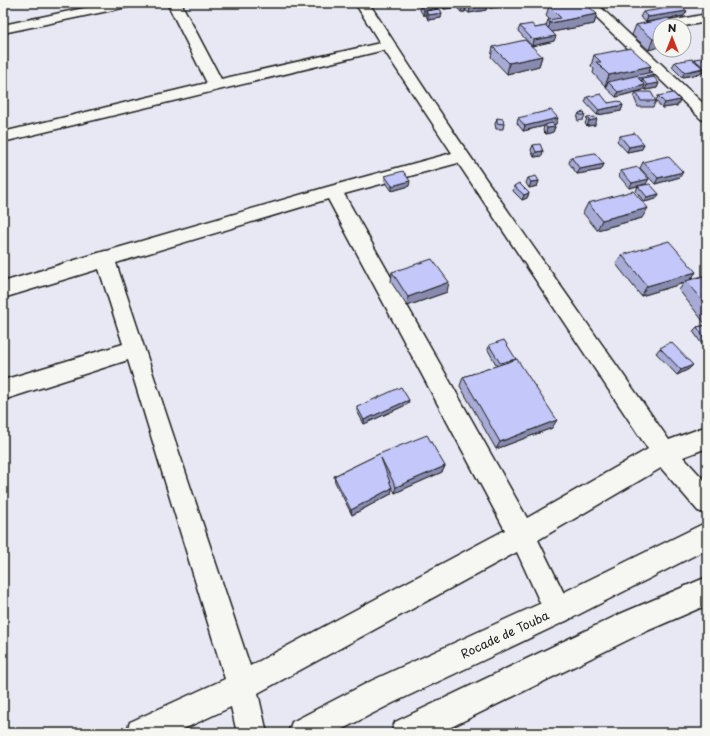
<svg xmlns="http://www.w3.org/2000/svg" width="710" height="736" font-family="'Playpen Sans',sans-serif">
<rect width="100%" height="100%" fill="#e7e8f4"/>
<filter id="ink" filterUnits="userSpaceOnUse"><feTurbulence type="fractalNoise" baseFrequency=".025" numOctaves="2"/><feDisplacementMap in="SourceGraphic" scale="8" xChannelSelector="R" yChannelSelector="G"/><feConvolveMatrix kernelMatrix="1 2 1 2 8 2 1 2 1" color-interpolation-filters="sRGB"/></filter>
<g filter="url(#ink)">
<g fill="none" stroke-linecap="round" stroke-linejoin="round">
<defs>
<g id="street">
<polygon points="108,3 134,3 132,6 127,7 3,33 3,25"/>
<path d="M167,3H181L221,79L380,43L355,3H369C463,152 568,295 669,440L707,426V448L683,457L707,483V514L698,511L661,468L538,540L572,610L568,620L558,624L548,620L517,552L258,693L267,733H237L231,707L175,733H126L130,722L225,679L128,360L3,400V380L123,344L99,269L3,298V282L105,251H107L327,187L452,153L384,50L3,142V132L207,83ZM458,163L648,449L527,518L344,194ZM328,199L505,530L250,666L116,263Z"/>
<polygon points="581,3 596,3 707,107 707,121 701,119"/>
<polygon points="707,14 707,22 684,26 660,26 660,29 658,26 660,23 665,22"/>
</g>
<g id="primary">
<polygon points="707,522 707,549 568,620 393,703 335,733 288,733 292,722 371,681 548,600"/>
<polygon points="707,577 707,605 640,634 439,733 391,733 395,722 620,614"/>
</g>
</defs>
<!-- street casing -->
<use href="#street" stroke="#1c1c1c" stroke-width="3"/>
<!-- primary casing -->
<use href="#primary" stroke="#1c1c1c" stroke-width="3"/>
<!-- street -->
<use href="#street" fill="#f6f6f2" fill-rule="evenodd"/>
<!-- primary -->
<use href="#primary" fill="#f6f6f2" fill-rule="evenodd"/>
</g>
<!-- wall -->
<g fill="#a8abd6" stroke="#1c1c1c">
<polygon points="439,3 498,3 497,7 490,8 487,5 486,10 469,13 466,11 466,9 465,9 465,12 461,12 453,4 453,8 444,9"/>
<polygon points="420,5 438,9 441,18 428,20 426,15 423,15 420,10"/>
<polygon points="549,6 597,14 594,24 552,32 554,41 532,46 518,31 520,26 535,28 546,26 548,20 550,20 546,16"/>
<polygon points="643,12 684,16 668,19 649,50 632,35 636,25 664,19 646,22 640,17"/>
<polygon points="493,47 542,56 539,66 507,74 491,57"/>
<polygon points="594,55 648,73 655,75 653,77 659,83 657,88 645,90 644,89 643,90 638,92 656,101 658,96 677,106 662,108 656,101 653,107 638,107 634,97 636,92 616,97 606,88 607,85 605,86 593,73 594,69 591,66"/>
<polygon points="694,59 707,71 701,73 700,74 682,77 672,67 675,62 693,60"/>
<polygon points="587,97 608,103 623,105 621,111 597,115 585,102"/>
<polygon points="579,113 585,115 583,120 578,121 577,118"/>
<polygon points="497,118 504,124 503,129 496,129 495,124"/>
<polygon points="518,118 556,124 553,124 555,127 553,132 546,134 543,131 544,126 523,131 517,123"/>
<polygon points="587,118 595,125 587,126 585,124"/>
<polygon points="620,136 642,149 627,152 617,141"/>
<polygon points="533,145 542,156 534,157 531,150"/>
<polygon points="571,157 604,164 601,170 577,174 569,163"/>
<polygon points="643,162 680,177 655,184 640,168"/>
<polygon points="621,171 646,184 629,188 619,176"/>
<polygon points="385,176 409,186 392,191 385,181"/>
<polygon points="528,178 539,181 537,186 529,188 526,183"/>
<polygon points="514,186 529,193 527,198 522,200 513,191"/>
<polygon points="638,186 659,194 656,199 644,202 636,191"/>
<polygon points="588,203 642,218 597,230 583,213"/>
<polygon points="622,255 696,272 691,279 707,275 707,345 703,346 693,331 697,327 706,325 679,290 684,283 641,296 616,264"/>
<polygon points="392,272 447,292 407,306 391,282"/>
<polygon points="489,345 552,428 496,449 460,386 463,377 497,366 488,350"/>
<polygon points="707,346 707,352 705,349"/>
<polygon points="660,348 689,369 677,375 656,353"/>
<polygon points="408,404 364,424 357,411 357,407"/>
<polygon points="379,454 445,466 442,472 395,493 390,484 391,494 352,515 335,482 334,476"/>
</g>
<!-- shaded-wall -->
<g fill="#888bae" stroke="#1c1c1c">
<polygon points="417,3 425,3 417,4"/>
<polygon points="451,3 454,3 453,8 444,9 445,4"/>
<polygon points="462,3 487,3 486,10 469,13 470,8 467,5 466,9 465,9 465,12 461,12"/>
<polygon points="491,3 498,3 497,7 490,8"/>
<polygon points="438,8 437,13 426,11 426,15 423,15 424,10"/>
<polygon points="687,11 684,16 646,22 648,17"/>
<polygon points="442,13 441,18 428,20 428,15"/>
<polygon points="597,14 594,24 547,33 550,23"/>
<polygon points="556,36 554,41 532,46 533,40"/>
<polygon points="660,38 660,47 649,50 653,39"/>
<polygon points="542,56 539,66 507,74 509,63"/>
<polygon points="651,66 647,76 655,75 652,80 642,79 641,83 608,82 607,85 605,86 609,75"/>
<polygon points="703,67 707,67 707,71 701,73 700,74 682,77 685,72 702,69"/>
<polygon points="659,83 657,88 645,90 647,85"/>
<polygon points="645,85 643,90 616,97 618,92"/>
<polygon points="680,100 677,106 662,108 665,103"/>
<polygon points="623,105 621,111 597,115 599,110"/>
<polygon points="558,118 556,124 545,126 545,125 544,126 523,131 525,126"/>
<polygon points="597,119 595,125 587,126 589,121"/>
<polygon points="555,127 553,132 546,134 547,128"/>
<polygon points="644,144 642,149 627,152 629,147"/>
<polygon points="543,151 542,156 534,157 536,152"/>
<polygon points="604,164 601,170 577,174 580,169"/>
<polygon points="683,172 680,177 655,184 658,178"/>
<polygon points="649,179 646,184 629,188 632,183"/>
<polygon points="410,181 409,186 392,191 392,186"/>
<polygon points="539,181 537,186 529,188 531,182"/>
<polygon points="529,193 527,198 522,200 524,195"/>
<polygon points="659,194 656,199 644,202 647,197"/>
<polygon points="648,208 642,218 597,230 602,220"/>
<polygon points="696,272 689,282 686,281 684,283 641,296 647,286"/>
<polygon points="449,282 447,292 407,306 408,297"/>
<polygon points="707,342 707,345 703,346"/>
<polygon points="693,365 689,369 677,375 681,370"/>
<polygon points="409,400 408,404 364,424 364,420"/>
<polygon points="557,420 552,428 496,449 500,442"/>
<polygon points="445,466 442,472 395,493 396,487"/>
<polygon points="392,488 391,494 352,515 351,510"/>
</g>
<!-- building -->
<g fill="#c3c7f9" stroke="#1c1c1c">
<polygon points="434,3 438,8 424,10 420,5"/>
<polygon points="480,3 485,3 487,5 470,8 467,5"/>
<polygon points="564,3 585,3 597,14 550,23 548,20 561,18 549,6"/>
<polygon points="681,6 687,11 648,17 643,12"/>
<polygon points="440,9 442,13 428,15 426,11"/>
<polygon points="668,18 677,26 660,26 660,38 653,39 636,25"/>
<polygon points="532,24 535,28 546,26 556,36 533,40 520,26"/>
<polygon points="525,40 542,56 509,63 493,47"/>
<polygon points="631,48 651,66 609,75 596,62 601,62 594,55"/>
<polygon points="701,58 707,64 707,67 703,67 694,59"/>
<polygon points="692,59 703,68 685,72 675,62"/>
<polygon points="652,72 655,75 638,78 645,85 618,92 608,82"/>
<polygon points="654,77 659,83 647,85 642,79"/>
<polygon points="636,92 651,92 656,101 641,101"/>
<polygon points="673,93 680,100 665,103 658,96"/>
<polygon points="601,94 608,103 619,101 623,105 599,110 587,97"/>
<polygon points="551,110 558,118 525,126 518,118"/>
<polygon points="584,112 585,115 580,115 579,113"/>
<polygon points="595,117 597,119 589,121 587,118"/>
<polygon points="497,118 503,119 504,124 497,123"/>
<polygon points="552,123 555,127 547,128 545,125"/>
<polygon points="635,133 644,144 629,147 620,136"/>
<polygon points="540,144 543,151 536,152 533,145"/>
<polygon points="595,153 604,164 580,169 571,157"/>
<polygon points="668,156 683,172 658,178 643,162"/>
<polygon points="638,167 649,179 632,183 621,171"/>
<polygon points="403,171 410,181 392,186 385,176"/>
<polygon points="536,176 539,181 531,182 528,178"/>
<polygon points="519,183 529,193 524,195 514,186"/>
<polygon points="650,184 659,194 647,197 638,186"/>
<polygon points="633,191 648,208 602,220 588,203"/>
<polygon points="669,241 696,272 647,286 622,255"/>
<polygon points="432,259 449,282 408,297 392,272"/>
<polygon points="707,275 707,307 686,281"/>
<polygon points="707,325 707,342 697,327"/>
<polygon points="504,340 516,359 500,363 489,345"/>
<polygon points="671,342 693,365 681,370 660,348"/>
<polygon points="517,359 557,420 500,442 463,377"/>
<polygon points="401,387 409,400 364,420 357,407"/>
<polygon points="427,435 445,466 396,487 381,458 392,488 351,510 334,476 379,454"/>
</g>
</g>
<g text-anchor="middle" stroke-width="3" stroke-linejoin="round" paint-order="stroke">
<!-- near-street labels -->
<g font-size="12" fill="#1c1c1c" stroke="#f6f6f2">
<text transform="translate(505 635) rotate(-25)" y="4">Rocade de Touba</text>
</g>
</g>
<!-- margin -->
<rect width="710" height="736" fill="none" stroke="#f6f6f2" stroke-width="16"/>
<rect x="8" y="8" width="694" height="720" fill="none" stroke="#1c1c1c" stroke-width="1.5" filter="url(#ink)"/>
<!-- north arrow -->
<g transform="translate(672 38)"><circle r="19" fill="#f6f6f2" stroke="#9f9f9c"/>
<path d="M0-3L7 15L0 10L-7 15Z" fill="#c8321e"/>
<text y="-6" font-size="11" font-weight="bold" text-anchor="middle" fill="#1c1c1c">N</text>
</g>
</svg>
